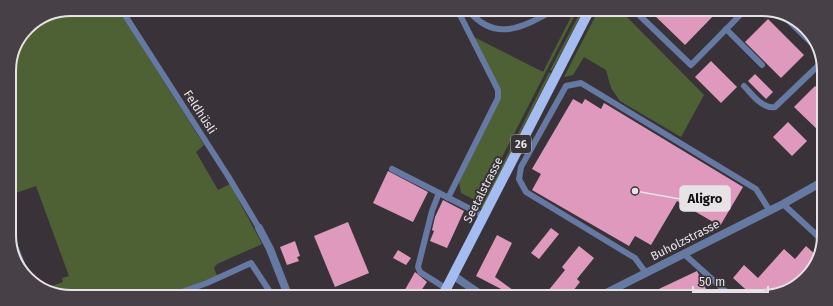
<svg xmlns="http://www.w3.org/2000/svg" width="833" height="306" font-family="'Fira Sans',sans-serif">
<rect width="100%" height="100%" fill="#393339"/>
<!-- green -->
<g fill="#4e6135">
<polygon points="71,9 118,9 204,145 196,152 218,190 230,184 262,244 217,264 214,268 217,276 171,294 51,294 43,289 63,282 62,278 69,276 36,186 10,195 9,67 28,27"/>
<polygon points="574,11 577,11 479,202 461,193 459,182 500,98 474,37 543,72"/>
<polygon points="581,11 583,11 552,71 550,70"/>
<polygon points="598,11 621,11 704,95 681,137 620,101 611,88 606,70 584,57 573,75 564,77"/>
<polygon points="549,72 551,73 483,207 480,209"/>
</g>
<!-- building -->
<g fill="#df99bd">
<polygon points="651,12 717,12 685,45"/>
<polygon points="768,19 804,55 781,78 745,42"/>
<polygon points="711,61 737,87 721,103 695,77"/>
<polygon points="755,74 773,92 766,99 748,81"/>
<polygon points="815,86 823,93 822,134 794,107"/>
<polygon points="573,99 582,104 585,99 601,109 604,103 743,187 720,226 677,201 651,245 635,236 629,246 532,190 541,174 532,169"/>
<polygon points="788,122 807,141 792,156 773,137"/>
<polygon points="388,171 428,192 413,222 373,203"/>
<polygon points="443,200 464,211 447,248 430,241 434,231 432,230 435,217"/>
<polygon points="348,222 369,273 335,287 314,236"/>
<polygon points="551,228 559,234 539,259 531,253"/>
<polygon points="497,235 512,243 495,277 521,296 498,296 503,290 476,276"/>
<polygon points="295,241 300,256 297,257 299,261 287,265 280,247"/>
<polygon points="579,246 594,258 577,279 580,282 569,296 554,296 548,291 565,270 562,267"/>
<polygon points="806,246 819,258 800,284 766,297 754,297 733,278 744,265 758,278 784,249 795,259"/>
<polygon points="398,250 411,258 406,265 393,258"/>
<polygon points="697,271 710,297 644,296"/>
<polygon points="415,272 427,282 418,295 402,295"/>
</g>
<g fill="none" stroke-linecap="round" stroke-linejoin="round">
<!-- lane -->
<g stroke="#6579a3" stroke-width="6">
<polyline points="121,9 228,176 259,228"/>
<path d="M469,11C495,42 522,28 552,11"/>
<polyline points="636,12 691,65 743,12"/>
<polyline points="726,29 762,65"/>
<path d="M744,86C752,94 762,109 775,107L823,61"/>
<polyline points="392,169 484,216"/>
<polyline points="439,193 432,211 418,267 420,272 447,289"/>
<polyline points="448,198 498,98 498,90 458,11"/>
<polyline points="783,204 821,239"/>
<polyline points="684,254 732,297"/>
<polyline points="646,273 635,258 526,192 519,179 521,167 566,86 581,83 756,189 770,211"/>
<polyline points="176,294 207,283 251,263 272,295"/>
</g>
<!-- street -->
<g stroke="#6579a3" stroke-width="8">
<polyline points="781,12 816,46"/>
<polyline points="259,228 270,249 288,295"/>
<polyline points="10,236 26,277"/>
<polyline points="454,276 483,296"/>
<polyline points="600,296 783,204 822,182"/>
</g>
<!-- primary -->
<polyline stroke="#a4bcf0" stroke-width="10" points="443,295 589,11"/>
</g>
<g text-anchor="middle" stroke-width="4" stroke-linejoin="round" paint-order="stroke">
<!-- shield labels -->
<rect fill="#393339" stroke="#b2aeb1" stroke-width="1" x="511" y="135" width="20" height="18" rx="3"/>
<g font-size="11" font-weight="bold" fill="#e6e2e5">
<text x="521" y="148">26</text>
</g>
<!-- street labels -->
<g font-size="12" fill="#e6e2e5" stroke="#393339">
<text transform="translate(200 112) rotate(57)" y="4">Feldhüsli</text>
<text transform="translate(483 190) rotate(-63)" y="4">Seetalstrasse</text>
<text transform="translate(685 240) rotate(-27)" y="4">Buholzstrasse</text>
</g>
</g>
<!-- crop -->
<path d="M0 0H833V306H0ZM71 16H762A55 55 0 0 1 817 71V235A55 55 0 0 1 762 290H71A55 55 0 0 1 16 235V71A55 55 0 0 1 71 16Z" fill="#474147" fill-rule="evenodd"/>
<path fill="none" stroke="#e6e2e5" stroke-width="2" d="M71 16H762A55 55 0 0 1 817 71V235A55 55 0 0 1 762 290H71A55 55 0 0 1 16 235V71A55 55 0 0 1 71 16Z"/>
<!-- callouts -->
<path fill="none" stroke="#e6e2e5" stroke-width="1.5" d="M635 191L680 199"/>
<circle fill="#e6e2e5" stroke="#393339" stroke-width="1.5" cx="635" cy="191" r="4"/>
<rect fill="#e6e2e5" stroke="#e6e2e5" stroke-width="1.5" x="680" y="186" width="50" height="25" rx="4"/>
<g font-size="13" text-anchor="middle" font-weight="bold" fill="#111">
<text x="705" y="203">Aligro</text>
</g>
<!-- scale -->
<path d="M693 286v6h75v-6" fill="none" stroke="#e6e2e5" stroke-width="2"/>
<text x="699" y="286" font-size="12" fill="#e6e2e5" stroke="#393339" stroke-width="3" paint-order="stroke">50 m</text>
</svg>
